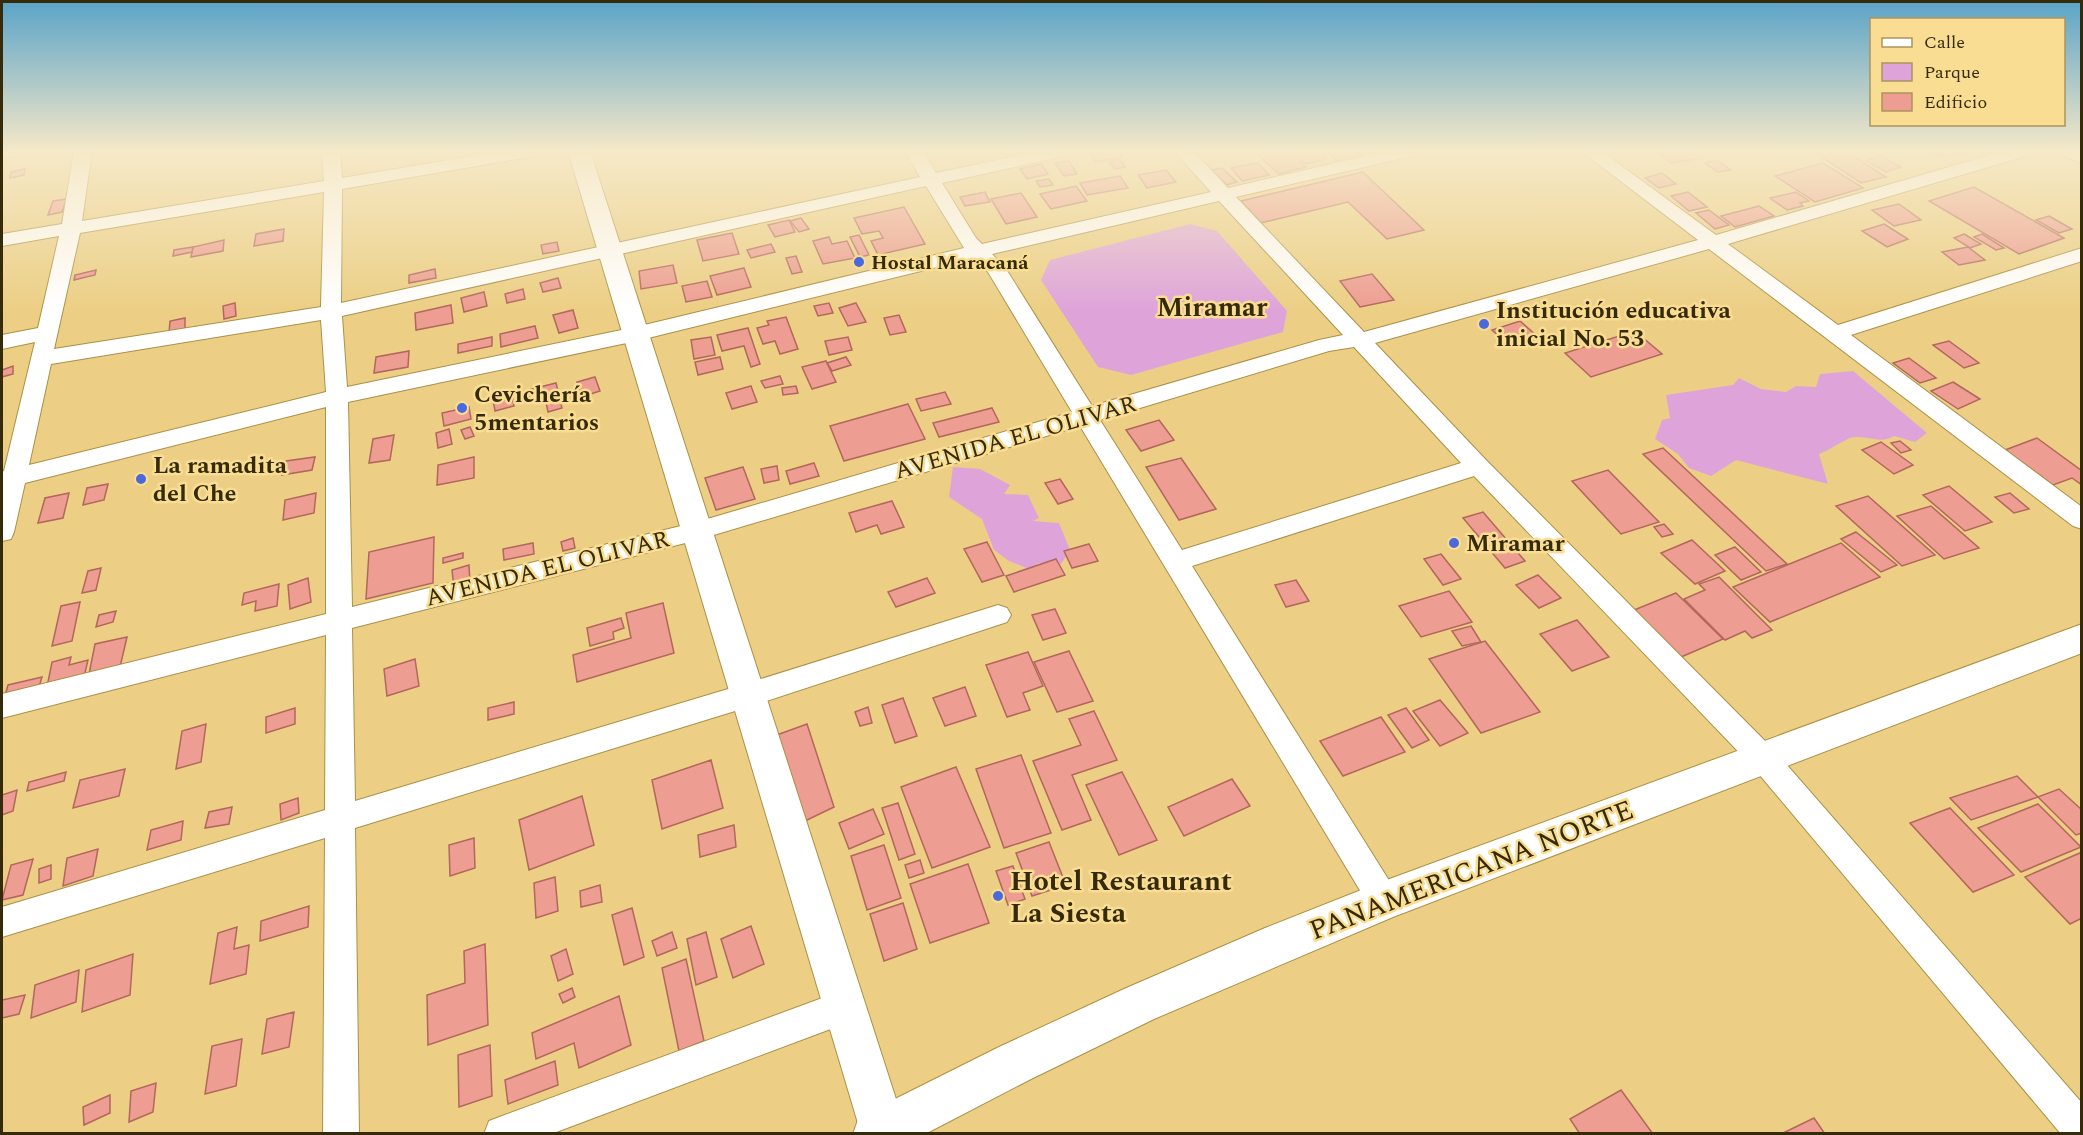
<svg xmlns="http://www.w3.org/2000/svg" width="2083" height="1135" font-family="Spectral,serif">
<rect width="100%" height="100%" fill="#eccf85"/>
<!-- green -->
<g fill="#dea4da">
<polygon points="1190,224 1217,231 1287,311 1283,332 1131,375 1098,367 1041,280 1050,260"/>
<path d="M1853,371L1927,433L1915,442L1894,436C1881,445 1865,434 1850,438C1840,442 1830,450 1819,454L1828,484L1736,460L1711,476L1689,468L1678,454L1655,439L1662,420L1670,418L1666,395L1733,385L1739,378L1761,389L1786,392L1796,386L1816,387L1820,374Z"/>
<polygon points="953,467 980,469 1010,485 1004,494 1028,495 1039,518 1033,521 1059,523 1070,550 1061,564 1039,563 1029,569 1009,561 994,550 982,519 949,497"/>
</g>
<!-- building -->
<g fill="#ed9d91" stroke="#b2675c" stroke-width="1.5">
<polygon points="1118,151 1122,157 1095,162 1090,154"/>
<polygon points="1271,151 1288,151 1306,167 1279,174 1257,154"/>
<polygon points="1292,151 1317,151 1327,159 1306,164"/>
<polygon points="1326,151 1357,151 1362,155 1339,162"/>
<polygon points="1675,151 1695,151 1703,158 1671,163 1660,154"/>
<polygon points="1820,151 1845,151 1886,177 1861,183 1814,152"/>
<polygon points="1931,151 1967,151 1944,158"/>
<polygon points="1881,156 1901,167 1886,172 1866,161"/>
<polygon points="1119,159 1125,167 1115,169 1109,162"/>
<polygon points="1717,160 1731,170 1718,172 1705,163"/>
<polygon points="1069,161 1077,174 1064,176 1055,163"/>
<polygon points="1258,163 1269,175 1242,181 1231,168"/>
<polygon points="1823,163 1863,188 1815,202 1775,176"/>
<polygon points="1041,164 1048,174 1027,179 1020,169"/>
<polygon points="1222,168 1237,182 1227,185 1211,170"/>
<polygon points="25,169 24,175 10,178 11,172"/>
<polygon points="1166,170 1176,182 1147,188 1138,175"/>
<polygon points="1363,172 1424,230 1387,239 1348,202 1261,223 1241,201"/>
<polygon points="1662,173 1676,184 1659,188 1645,178"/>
<polygon points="1120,176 1128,188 1087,195 1080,183"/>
<polygon points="1049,179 1053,185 1040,187 1036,181"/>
<polygon points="1076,186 1087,201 1051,209 1040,194"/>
<polygon points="1974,187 2064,238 2019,254 1929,201"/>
<polygon points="985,192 990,202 965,206 960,197"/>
<polygon points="1688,192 1707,207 1689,211 1671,196"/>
<polygon points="1796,192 1809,201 1800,203 1803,206 1787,210 1770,198"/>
<polygon points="1021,193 1037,217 1006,224 991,199"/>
<polygon points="67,199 62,212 48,215 53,201"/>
<polygon points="1899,204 1921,220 1894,226 1872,210"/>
<polygon points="1759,206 1774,216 1735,227 1721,216"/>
<polygon points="904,207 925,244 878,255 871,241 883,238 879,231 862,234 854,218"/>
<polygon points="1709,210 1729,225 1715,229 1696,213"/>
<polygon points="2049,216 2072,229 2059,233 2036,220"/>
<polygon points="801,218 809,229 799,232 790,221"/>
<polygon points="789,220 795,232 775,237 768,225"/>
<polygon points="1884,224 1908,239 1887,247 1862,231"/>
<polygon points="284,229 283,241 254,246 256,234"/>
<polygon points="732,233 739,254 703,261 697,240"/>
<polygon points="1964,234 1981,244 1970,248 1954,238"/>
<polygon points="1982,234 2004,248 1996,250 1974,237"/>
<polygon points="859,235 869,255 860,257 850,237"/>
<polygon points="829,237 832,244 847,241 855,258 823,264 813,241"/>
<polygon points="224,240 223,251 191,257 193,247"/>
<polygon points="557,242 559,251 543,254 541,245"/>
<polygon points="771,244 775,252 751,258 747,250"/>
<polygon points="193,247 192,252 173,256 174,250"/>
<polygon points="1968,247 1985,260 1959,265 1942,252"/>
<polygon points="796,256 802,272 792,274 786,258"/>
<polygon points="673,265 677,283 641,289 639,271"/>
<polygon points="744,268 751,287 717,295 710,276"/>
<polygon points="435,269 436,278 409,283 409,275"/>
<polygon points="96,270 95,275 74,280 75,275"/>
<polygon points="1372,274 1394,300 1360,307 1340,281"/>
<polygon points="558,278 561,288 543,292 540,283"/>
<polygon points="707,281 712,297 686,302 682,286"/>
<polygon points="523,289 525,299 507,303 505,294"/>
<polygon points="484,292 487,306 464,312 461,298"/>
<polygon points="235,303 236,316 224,319 223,306"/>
<polygon points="829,303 833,313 818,316 814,306"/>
<polygon points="856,303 866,322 848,326 839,308"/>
<polygon points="451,305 453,323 416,330 415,313"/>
<polygon points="573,310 578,328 559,333 553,315"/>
<polygon points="899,315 906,332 890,335 884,318"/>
<polygon points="786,317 798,349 780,354 775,341 763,344 757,328 769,325 767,321"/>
<polygon points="185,318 185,330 169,333 170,321"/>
<polygon points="1520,321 1539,338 1511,347 1492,330"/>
<polygon points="535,326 538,338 501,347 500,334"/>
<polygon points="748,328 760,364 751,367 744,346 722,351 717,335"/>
<polygon points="1635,331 1662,354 1591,377 1565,353"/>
<polygon points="492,337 492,346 458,353 458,344"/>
<polygon points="711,337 715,355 694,359 691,340"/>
<polygon points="848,337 852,350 829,355 825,341"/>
<polygon points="1949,341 1979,363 1964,368 1933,345"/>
<polygon points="409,351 408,367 374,373 376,357"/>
<polygon points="720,357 723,369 698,375 695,362"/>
<polygon points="846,357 851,365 832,371 827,363"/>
<polygon points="1909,358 1936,378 1920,383 1893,363"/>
<polygon points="826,361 836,382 812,389 802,367"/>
<polygon points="13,366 13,374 2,377 2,370"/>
<polygon points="780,376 783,384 765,388 761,381"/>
<polygon points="595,377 600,391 581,397 577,382"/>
<polygon points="1953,382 1980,399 1958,409 1931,391"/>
<polygon points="556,383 562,408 548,412 545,397 530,401 528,390"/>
<polygon points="751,386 757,402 732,409 726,393"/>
<polygon points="796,386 798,393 783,395 782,388"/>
<polygon points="511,390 514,406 495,411 492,394"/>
<polygon points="945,392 951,404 921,411 916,399"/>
<polygon points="908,404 925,439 844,461 830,426"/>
<polygon points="469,407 471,419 444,426 442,413"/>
<polygon points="992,408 999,422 939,437 933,423"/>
<polygon points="1159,420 1174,440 1141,451 1126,430"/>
<polygon points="470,427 474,436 465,439 461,430"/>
<polygon points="449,429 452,444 438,448 436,433"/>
<polygon points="394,435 390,460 369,463 373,439"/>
<polygon points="2037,438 2082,471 2082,485 2072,478 2053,485 2005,450"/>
<polygon points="1900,441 1911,450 1901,453 1891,443"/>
<polygon points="1881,442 1913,465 1894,474 1862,450"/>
<polygon points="1663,448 1787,564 1766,571 1643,454"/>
<polygon points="315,457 312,470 282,475 286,461"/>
<polygon points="474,457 474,478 437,485 438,465"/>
<polygon points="1181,458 1216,509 1179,520 1146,467"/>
<polygon points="814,463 819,476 790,484 786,471"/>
<polygon points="777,466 779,480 764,483 761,469"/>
<polygon points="743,467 755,499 716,510 705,478"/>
<polygon points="1608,470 1659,522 1621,534 1572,481"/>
<polygon points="1060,479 1073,499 1058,504 1045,483"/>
<polygon points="108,484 104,500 83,505 87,488"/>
<polygon points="1949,486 1992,522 1965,531 1923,495"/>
<polygon points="69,493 63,518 38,523 45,498"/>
<polygon points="316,493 314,513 283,520 285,500"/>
<polygon points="2010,493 2029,509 2014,513 1995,497"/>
<polygon points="1868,496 1935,555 1902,566 1836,506"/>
<polygon points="892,501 904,527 881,534 877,525 856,532 849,513"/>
<polygon points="1931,506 1979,548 1944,559 1897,516"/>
<polygon points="1483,512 1525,561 1505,568 1463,518"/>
<polygon points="1664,524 1673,534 1662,537 1654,527"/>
<polygon points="1856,532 1897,565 1881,572 1841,539"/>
<polygon points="434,537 433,583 366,599 369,552"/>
<polygon points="573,538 575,548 563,551 561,542"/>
<polygon points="1692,540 1725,571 1695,584 1661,553"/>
<polygon points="987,542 1004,575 982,582 964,549"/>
<polygon points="533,543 534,554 504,560 503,549"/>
<polygon points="1841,543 1880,577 1770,622 1733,587"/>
<polygon points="1089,544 1098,561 1072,568 1064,551"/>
<polygon points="1735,547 1761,572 1741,580 1715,555"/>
<polygon points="463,553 463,558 443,563 443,558"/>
<polygon points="1441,554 1461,579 1443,585 1424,559"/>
<polygon points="1056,559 1065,575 1014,592 1006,576"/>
<polygon points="469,565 470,583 454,588 452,570"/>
<polygon points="101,568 96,590 82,593 88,571"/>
<polygon points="1538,575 1561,598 1539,608 1516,585"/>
<polygon points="1719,577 1772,630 1752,638 1745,631 1725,640 1684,599 1705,590 1699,584"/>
<polygon points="308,578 311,602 290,609 288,585"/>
<polygon points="927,578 935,593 896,607 888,592"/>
<polygon points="1296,580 1309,601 1286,607 1275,585"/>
<polygon points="279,584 277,606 255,611 256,601 242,605 244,593"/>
<polygon points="1449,591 1472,622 1421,637 1399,606"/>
<polygon points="1676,593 1723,639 1681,657 1634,610"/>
<polygon points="80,602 72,641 52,646 61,606"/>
<polygon points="663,603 674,653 577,682 573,655 631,638 626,613"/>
<polygon points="1055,609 1066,633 1043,640 1032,615"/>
<polygon points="116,611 113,622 96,627 99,615"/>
<polygon points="621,618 624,628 613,632 614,639 590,646 587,628"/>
<polygon points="1577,620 1609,657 1572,671 1540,634"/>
<polygon points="1471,626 1481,642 1462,646 1452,631"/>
<polygon points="127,637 120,667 89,674 95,644"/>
<polygon points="1485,641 1540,712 1481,733 1429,659"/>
<polygon points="1069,651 1093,701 1057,712 1034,662"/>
<polygon points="1028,652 1043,686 1023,693 1030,710 1007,717 986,665"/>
<polygon points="71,657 69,665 88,660 84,677 47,687 52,662"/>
<polygon points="415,659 419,686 387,696 384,669"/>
<polygon points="42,677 38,690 4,699 8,685"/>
<polygon points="965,687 976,716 945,726 933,698"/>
<polygon points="903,698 917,736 895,743 882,705"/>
<polygon points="1440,700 1468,733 1440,746 1413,711"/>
<polygon points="514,702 514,714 488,720 488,708"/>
<polygon points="868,707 872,723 860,726 855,712"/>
<polygon points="295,708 295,724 266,733 266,717"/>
<polygon points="1406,708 1429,740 1412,748 1388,715"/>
<polygon points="1094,711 1117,760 1072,775 1091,820 1062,830 1033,761 1081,745 1069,719"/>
<polygon points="1381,717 1405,752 1343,776 1320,741"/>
<polygon points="206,724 201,762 176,769 182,731"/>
<polygon points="807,724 834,807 803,822 774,736"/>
<polygon points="1021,755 1051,833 1004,848 976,769"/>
<polygon points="711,760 723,808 662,829 652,780"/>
<polygon points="956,767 990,847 932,868 901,787"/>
<polygon points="125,769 119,796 73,808 80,780"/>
<polygon points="66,772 64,781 27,791 29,782"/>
<polygon points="1122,772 1157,840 1119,855 1086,785"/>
<polygon points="2017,776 2038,797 2059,789 2082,810 2082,833 2076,835 2038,797 1971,820 1950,798"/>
<polygon points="1232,779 1250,806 1184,836 1168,807"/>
<polygon points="17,790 13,811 2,815 2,795"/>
<polygon points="582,796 594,845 529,870 519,820"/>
<polygon points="298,798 299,813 281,820 280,804"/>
<polygon points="898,803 915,854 899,860 882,808"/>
<polygon points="2038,804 2081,847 2021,872 1978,828"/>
<polygon points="232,807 229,824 205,828 209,812"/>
<polygon points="1950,808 2014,875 1973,892 1910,823"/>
<polygon points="873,809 884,834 849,849 839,823"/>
<polygon points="183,821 181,840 147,850 151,830"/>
<polygon points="734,825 736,847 700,857 698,835"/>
<polygon points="474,838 475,868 450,876 449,845"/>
<polygon points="1049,842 1066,885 1032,896 1016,853"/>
<polygon points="884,845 901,898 867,910 851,856"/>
<polygon points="98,849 93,876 63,886 67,858"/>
<polygon points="2082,852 2082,918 2070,924 2025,877"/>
<polygon points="33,859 23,895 2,900 11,865"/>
<polygon points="920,860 924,873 909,878 905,865"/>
<polygon points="968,864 989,923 930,943 910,884"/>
<polygon points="51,865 51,879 39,883 39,869"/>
<polygon points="1013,866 1025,899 1008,905 996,871"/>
<polygon points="555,877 558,911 536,918 534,883"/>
<polygon points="600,885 602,902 581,907 580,891"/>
<polygon points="903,903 917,949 884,961 870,914"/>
<polygon points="309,906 308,927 260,941 261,921"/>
<polygon points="632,908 644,957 624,965 612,915"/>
<polygon points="751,926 764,964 733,978 721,939"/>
<polygon points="237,927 234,949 249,945 246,974 210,984 218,933"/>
<polygon points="672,932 677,948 657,956 652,941"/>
<polygon points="706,932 717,977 696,985 687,939"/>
<polygon points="485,944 488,1025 428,1045 427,995 465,983 464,951"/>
<polygon points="566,949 573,974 558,981 551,956"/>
<polygon points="133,954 130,995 82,1012 86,970"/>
<polygon points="686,959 704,1041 679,1051 662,968"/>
<polygon points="79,970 76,1002 31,1018 35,985"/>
<polygon points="572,988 575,997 563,1003 559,994"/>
<polygon points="25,995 19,1014 2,1018 2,1000"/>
<polygon points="619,996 631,1045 579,1068 574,1043 536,1059 532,1033"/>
<polygon points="294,1012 289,1047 262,1054 267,1019"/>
<polygon points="242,1039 236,1086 205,1094 212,1046"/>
<polygon points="490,1045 492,1096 459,1107 458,1055"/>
<polygon points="555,1061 558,1085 508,1104 505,1080"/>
<polygon points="156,1083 153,1112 129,1122 131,1091"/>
<polygon points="1621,1090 1653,1134 1580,1134 1570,1119"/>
<polygon points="110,1095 110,1113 84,1125 83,1107"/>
<polygon points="1814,1118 1825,1134 1781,1134"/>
</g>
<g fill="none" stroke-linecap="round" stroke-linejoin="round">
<defs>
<g id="street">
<polygon points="2,151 25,151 22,155 2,158"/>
<path d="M74,151H92L82,221L324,181L322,151H340L342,178L503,151H544L541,155L535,156L342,189L341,303L920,177L905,151H923L936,173L1040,151H1074L1071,155L1065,156L942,183L976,238L982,244L1211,192L1174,151H1193L1228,188L1387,151H1419L1416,155L1236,197L1364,332L1698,240L1581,151H1601L1716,235L2004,151H2032L2029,155L1728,244L1838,325L2082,248V261L1851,335L2082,507V529L2073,526L1709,249L1375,343L1486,460L1773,749L2082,1103V1134H2061L1753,767L1474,476L1192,566L1395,890L1400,901L1395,912L1384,916L1373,912L1080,426L697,540L352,628L355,801L748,683L998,605L1007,608L1011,615L1007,622L998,625L748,707L355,828L359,1134H323L325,838L2,937V907L325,810L326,635L2,718V694L326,614V407L25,483L14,532L11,539L2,541V472L4,471L35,342L2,349V335L38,328L59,236L2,246V234L62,224ZM926,186L964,248L636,327L347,387L342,316ZM324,192L321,307L54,349L80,233ZM1219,201L1343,335L1319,340L1092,406L1006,269L992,254ZM974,258L988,272L1072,412L697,522L352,607L348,402L636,341ZM321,320L326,392L29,465L51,364ZM1354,347L1461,463L1182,550L1100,420L1329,351Z"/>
<polygon points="2059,151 2082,151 2082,163 2062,155"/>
<polygon points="844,990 856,995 861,1007 856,1019 844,1024 551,1134 484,1134 489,1121 502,1116"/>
</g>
<polygon id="secondary" points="568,151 590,151 906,1130 905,1134 861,1134 860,1130"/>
<polygon id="highway" points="2082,624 2082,653 1393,917 1154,1019 1031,1079 925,1134 853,1134 859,1117 999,1047 1124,989 1265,928 1384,881"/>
</defs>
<!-- street casing -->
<use href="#street" stroke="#ab9046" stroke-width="2"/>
<!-- secondary casing -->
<use href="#secondary" stroke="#ab9046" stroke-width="2"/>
<!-- highway casing -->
<use href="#highway" stroke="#ab9046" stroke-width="2"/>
<!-- street -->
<use href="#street" fill="#fff" fill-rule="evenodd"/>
<!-- secondary -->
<use href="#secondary" fill="#fff" fill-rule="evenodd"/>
<!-- highway -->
<use href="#highway" fill="#fff" fill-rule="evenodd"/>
</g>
<!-- sky -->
<linearGradient id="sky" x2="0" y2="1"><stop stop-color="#5aa3c8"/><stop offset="0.49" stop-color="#f6e9c8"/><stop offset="1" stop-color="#f6e9c8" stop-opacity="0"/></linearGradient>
<rect width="2083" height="310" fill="url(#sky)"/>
<!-- markers -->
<g fill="#4b68dc" stroke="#f9dd92" stroke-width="2">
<circle cx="859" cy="262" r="6"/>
<circle cx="1484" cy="324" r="6"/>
<circle cx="462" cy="408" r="6"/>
<circle cx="141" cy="479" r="6"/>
<circle cx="1454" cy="543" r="6"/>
<circle cx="998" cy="896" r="6"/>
</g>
<g text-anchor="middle" stroke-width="5" stroke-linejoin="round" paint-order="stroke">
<!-- far-poi labels -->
<g font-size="20" font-weight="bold" fill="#352a0a" stroke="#f9dd92" text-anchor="start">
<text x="871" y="269">Hostal Maracaná</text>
</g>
<!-- poi labels -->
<g font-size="24" font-weight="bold" fill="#352a0a" stroke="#f9dd92" text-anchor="start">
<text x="1496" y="318">Institución educativa<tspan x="1496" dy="28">inicial No. 53</tspan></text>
<text x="474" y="402">Cevichería<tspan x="474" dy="28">5mentarios</tspan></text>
<text x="153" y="473">La ramadita<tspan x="153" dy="28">del Che</tspan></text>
<text x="1466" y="551">Miramar</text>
</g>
<!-- street labels -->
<g font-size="24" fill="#352a0a" stroke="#f9dd92">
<text transform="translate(1015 437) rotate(-16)" y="8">AVENIDA EL OLIVAR</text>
<text transform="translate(547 568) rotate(-14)" y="8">AVENIDA EL OLIVAR</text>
</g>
<!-- quarter labels -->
<g font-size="27" font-weight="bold" fill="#352a0a" stroke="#f9dd92">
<text x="1212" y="316">Miramar</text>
</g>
<!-- near-street labels -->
<g font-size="28" fill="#352a0a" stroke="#f9dd92">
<text transform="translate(1471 869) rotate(-21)" y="10">PANAMERICANA NORTE</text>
</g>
<!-- near-poi labels -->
<g font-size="28" font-weight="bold" fill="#352a0a" stroke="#f9dd92" text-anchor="start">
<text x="1010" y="890">Hotel Restaurant<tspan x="1010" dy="32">La Siesta</tspan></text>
</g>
</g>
<!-- border -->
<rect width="2083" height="1135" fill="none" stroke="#352a0a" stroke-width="6"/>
<!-- legend -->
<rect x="1870" y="18" width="195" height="108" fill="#f9dd92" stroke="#ab955c" stroke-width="1.5"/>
<rect x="1882" y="38" width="30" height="9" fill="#ffffff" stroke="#ab955c" stroke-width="1.5"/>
<text x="1924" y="48" font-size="18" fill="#352a0a">Calle</text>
<rect x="1882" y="63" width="30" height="18" fill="#dea4da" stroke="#ab955c" stroke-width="1.5"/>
<text x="1924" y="78" font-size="18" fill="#352a0a">Parque</text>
<rect x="1882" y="93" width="30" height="18" fill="#ed9d91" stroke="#ab955c" stroke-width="1.5"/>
<text x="1924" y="108" font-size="18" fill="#352a0a">Edificio</text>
</svg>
